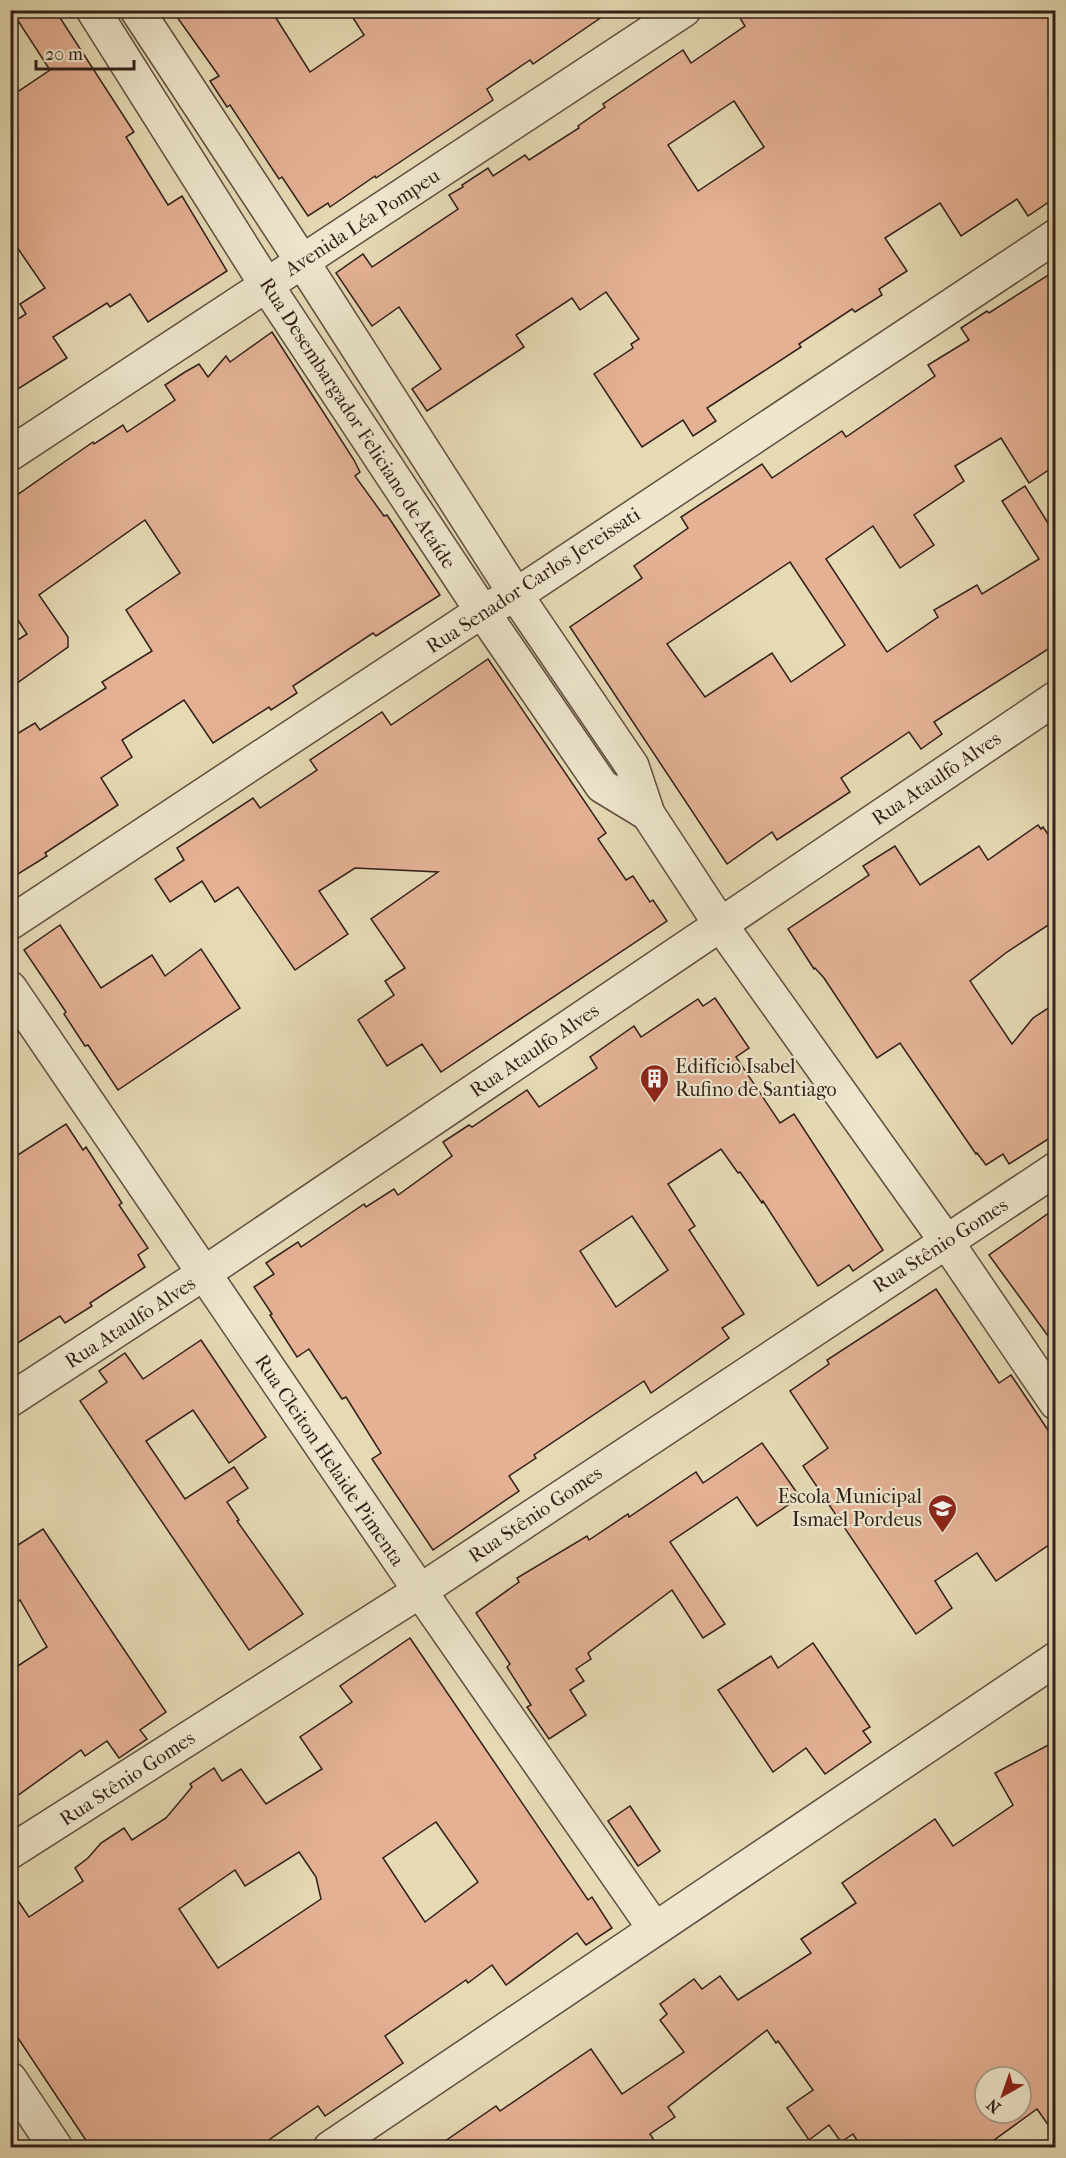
<svg xmlns="http://www.w3.org/2000/svg" width="1066" height="2158" font-family="'IM FELL French Canon',serif">
<rect width="100%" height="100%" fill="#e5dab4"/>
<filter id="stains"><feTurbulence type="fractalNoise" baseFrequency=".00333" numOctaves="4"/><feColorMatrix values="0 0 0 0 .2 0 0 0 0 .09 0 0 0 0 .02 0 0 0 .5 -.17"/></filter>
<radialGradient id="worn" r=".72"><stop offset=".6" stop-color="#630" stop-opacity="0"/><stop offset="1" stop-color="#630" stop-opacity=".3"/></radialGradient>
<!-- building -->
<g fill="#e4b195" stroke="#311f19" stroke-width="1.5" fill-rule="evenodd">
<polygon points="11,10 55,10 134,132 126,137 168,205 182,196 227,271 148,322 130,294 110,307 107,303 53,337 67,358 10,394 10,324 26,314 20,304 45,288 10,237 10,97 50,70"/>
<polygon points="172,10 271,10 310,72 364,35 348,10 612,10 533,64 530,60 487,89 493,100 376,178 375,176 330,207 328,203 308,216 282,177 279,179 230,105 227,107 210,81 219,76"/>
<path d="M735,10H1049L1056,21V197L1028,216L1017,199L961,236L940,203L885,238L907,271L879,289L882,295L855,312L852,309L799,344L801,347L707,408L716,421L693,436L683,420L642,447L594,374L633,348L631,344L639,339L606,292L580,310L572,298L516,335L524,347L427,411L412,389L441,369L399,307L372,326L336,273L363,254L372,267L458,209L449,195L463,187L462,185L488,168L493,176L525,155L529,160L579,128L578,126L605,107L603,104L683,50L691,63L745,26ZM734,101L764,147L698,191L668,145Z"/>
<path d="M1056,270V465L1029,483L1001,438L955,466L964,481L914,515L934,545L900,568L873,526L826,559L887,652L938,617L934,610L977,585L982,594L1039,559L1002,501L1025,486L1056,536V644L934,722L942,734L921,749L909,732L841,778L850,792L777,840L772,832L727,864L570,627L642,578L634,566L688,528L681,517L762,464L772,478L842,431L846,437L935,376L928,365L969,340L961,328L987,311L989,313ZM790,562L845,645L791,682L772,653L705,697L667,644Z"/>
<polygon points="272,332 354,460 360,472 355,476 384,516 387,515 440,595 376,636 373,633 293,686 297,693 271,710 269,707 213,743 184,700 122,740 132,757 101,778 118,805 45,853 47,856 10,879 10,738 35,723 40,730 106,688 102,682 152,651 126,610 180,573 145,520 39,595 68,637 68,647 10,688 10,645 27,634 14,614 10,616 10,500 93,442 94,444 123,425 127,432 175,400 165,385 185,372 199,364 208,377 226,356 230,362"/>
<polygon points="488,659 606,833 598,839 626,880 633,876 650,902 653,900 667,921 441,1072 422,1044 387,1066 358,1020 394,995 385,981 405,968 371,919 438,872 355,868 319,891 348,934 295,970 238,887 215,902 202,881 170,902 155,879 184,860 177,848 253,798 260,808 317,770 310,760 382,712 391,725"/>
<polygon points="1038,825 1041,829 1043,827 1056,846 1056,920 1007,952 970,981 1012,1044 1033,1018 1056,1003 1056,1134 1009,1164 1003,1154 986,1165 977,1153 976,1154 900,1043 877,1058 824,978 815,968 814,969 788,929 869,875 863,866 895,846 920,885 979,846 988,860"/>
<polygon points="60,925 101,988 152,955 165,976 201,949 240,1008 118,1090 88,1045 85,1046 64,1014 66,1012 24,950"/>
<path d="M715,998L749,1048L736,1057L780,1123L794,1114L883,1250L853,1271L849,1265L818,1286L763,1201L762,1203L740,1172L738,1173L721,1149L668,1184L695,1226L689,1230L744,1314L722,1328L729,1338L651,1393L644,1381L534,1455L536,1458L509,1476L519,1491L433,1550L372,1459L381,1453L346,1397L342,1399L309,1349L297,1357L270,1315L272,1314L254,1287L274,1274L266,1263L298,1242L301,1247L364,1204L366,1207L394,1189L398,1195L452,1156L443,1142L469,1125L472,1127L527,1090L539,1107L597,1068L590,1057L634,1026L641,1037L698,999L703,1006ZM632,1216L668,1270L616,1307L580,1251Z"/>
<polygon points="66,1124 83,1150 86,1147 122,1203 119,1205 148,1248 138,1255 145,1267 90,1303 92,1306 65,1323 60,1316 10,1348 10,1160"/>
<polygon points="1056,1208 1056,1347 989,1255"/>
<polygon points="936,1289 999,1383 1011,1375 1056,1442 1056,1540 996,1581 977,1553 935,1581 952,1608 916,1634 803,1466 828,1448 790,1391 829,1364 827,1360"/>
<polygon points="201,1340 266,1437 229,1463 193,1410 146,1441 185,1499 234,1467 248,1488 227,1502 239,1520 237,1521 303,1614 249,1650 80,1401 107,1382 99,1371 125,1353 143,1379"/>
<polygon points="762,1443 800,1497 757,1526 737,1497 670,1542 725,1624 703,1638 672,1590 588,1653 591,1659 576,1669 584,1681 570,1690 586,1715 549,1739 527,1707 531,1705 507,1667 510,1664 476,1613 519,1582 517,1578 587,1536 589,1540 628,1514 629,1517 696,1472 703,1483"/>
<polygon points="43,1529 166,1712 140,1730 147,1739 119,1758 107,1741 85,1756 81,1750 10,1801 10,1671 47,1647 20,1600 10,1606 10,1550"/>
<path d="M410,1638L588,1900L592,1897L612,1928L586,1945L577,1933L506,1985L492,1965L468,1983L466,1980L385,2036L403,2063L325,2116L318,2106L257,2148H91L10,2026V1889L29,1917L83,1881L75,1868L88,1858L101,1843L124,1828L132,1840L166,1818L192,1787L190,1784L214,1768L222,1781L241,1769L266,1804L322,1769L300,1737L352,1702L340,1686ZM436,1822L478,1882L425,1922L383,1858ZM299,1852L316,1877L321,1899L218,1968L179,1909L235,1870L245,1886Z"/>
<polygon points="813,1643 870,1727 863,1731 871,1742 825,1774 806,1748 773,1772 718,1690 771,1656 778,1668"/>
<path d="M1056,1741V2136L1037,2109L983,2148H862L853,2134L841,2142L829,2125L809,2140L787,2108L813,2090L778,2041L776,2043L767,2030L668,2107L675,2117L650,2134L659,2148H435L496,2106L500,2111L591,2049L622,2094L684,2052L660,2020L667,2014L660,2004L694,1979L702,1989L720,1976L738,2000L811,1953L801,1939L856,1903L842,1883L935,1819L953,1846L1013,1805L995,1773ZM985,2077H1021V2113H985Z"/>
<polygon points="630,1806 660,1851 638,1866 608,1821"/>
</g>
<g fill="none" stroke-linecap="round" stroke-linejoin="round">
<defs>
<g id="minor">
<polyline points="93,10 267,286 482,611 602,786 648,814"/>
<polyline points="137,10 302,261 516,595 632,766 648,814 720,924 946,1241 1056,1403"/>
<polyline points="10,454 684,10"/>
<polyline points="10,923 482,611 516,595 1056,236"/>
<polyline points="10,988 420,1591 654,1928"/>
<polyline points="10,1400 203,1274 1056,698"/>
<polyline points="10,1852 420,1591 1056,1169"/>
<polyline points="10,2079 56,2148"/>
<polyline points="330,2148 1056,1659"/>
</g>
</defs>
<!-- minor casing -->
<use href="#minor" stroke="#5e4e40" stroke-width="36"/>
<!-- minor -->
<use href="#minor" stroke="#eee7ce" stroke-width="33"/>
</g>
<!-- icons -->
<defs>
<symbol id="building-pin" viewBox="-11 -11 22 30"><path d="M0 17L-7.5 6A9.5 9.5 0 1 1 7.5 6Z" fill="#8f2418" stroke="#eee7ce"/><path d="M-4-6H4V6H1V3H-1V6H-4ZM-2.5-4.3h1.7v1.8h-1.7ZM.8-4.3h1.7v1.8H.8ZM-2.5-1h1.7V.8h-1.7ZM.8-1h1.7V.8H.8Z" fill="#fff"/></symbol>
<symbol id="school-pin" viewBox="-11 -11 22 30"><path d="M0 17L-7.5 6A9.5 9.5 0 1 1 7.5 6Z" fill="#8f2418" stroke="#eee7ce"/><path d="M0-5L7-2L0 1L-7-2ZM-4 1L0 2.5L4 1V4Q0 6-4 4Z" fill="#fff"/></symbol>
</defs>
<g fill-rule="evenodd">
<use href="#building-pin" x="638" y="1062" width="33" height="45"/>
<use href="#school-pin" x="926" y="1492" width="33" height="45"/>
</g>
<g text-anchor="middle" stroke-width="4.5" stroke-linejoin="round" paint-order="stroke">
<!-- street labels -->
<g font-size="20" fill="#311f19" stroke="#eee7ce">
<text transform="translate(362 222) rotate(-33)" y="7">Avenida Léa Pompeu</text>
<text transform="translate(358 423) rotate(57)" y="7">Rua Desembargador Feliciano de Ataíde</text>
<text transform="translate(533 580) rotate(-33)" y="7">Rua Senador Carlos Jereissati</text>
<text transform="translate(936 778) rotate(-34)" y="7">Rua Ataulfo Alves</text>
<text transform="translate(534 1050) rotate(-34)" y="7">Rua Ataulfo Alves</text>
<text transform="translate(940 1245) rotate(-33)" y="7">Rua Stênio Gomes</text>
<text transform="translate(130 1322) rotate(-33)" y="7">Rua Ataulfo Alves</text>
<text transform="translate(330 1460) rotate(56)" y="7">Rua Cleiton Helaide Pimenta</text>
<text transform="translate(535 1514) rotate(-34)" y="7">Rua Stênio Gomes</text>
<text transform="translate(127 1778) rotate(-33)" y="7">Rua Stênio Gomes</text>
</g>
<!-- poi labels -->
<g font-size="20" fill="#311f19" stroke="#eee7ce" text-anchor="start">
<text x="675" y="1073">Edifício Isabel<tspan x="675" dy="23">Rufino de Santiago</tspan></text>
<text x="922" y="1503" text-anchor="end">Escola Municipal<tspan x="922" dy="23">Ismael Pordeus</tspan></text>
</g>
</g>
<!-- margin -->
<rect width="1066" height="2158" fill="none" stroke="#e5dab4" stroke-width="36"/>
<rect x="12" y="12" width="1042" height="2134" fill="none" stroke="#311f19" stroke-width="3"/>
<rect x="18" y="18" width="1030" height="2122" fill="none" stroke="#311f19" stroke-width="1.5"/>
<!-- north arrow -->
<g transform="translate(1003 2095) rotate(220)"><circle r="28" fill="#eee7ce" stroke="#a29786" stroke-width="1.5"/>
<path d="M0-4.5L10 22L0 15L-10 22Z" fill="#8f2418"/>
<text y="-9" font-size="16" font-weight="bold" text-anchor="middle" fill="#311f19">N</text>
</g>
<!-- scale -->
<path d="M36 60v9h98v-9" fill="none" stroke="#311f19" stroke-width="3"/>
<text x="45" y="60" font-size="18" fill="#311f19" stroke="#eee7ce" stroke-width="4.5" paint-order="stroke">20 m</text>
<rect width="100%" height="100%" filter="url(#stains)"/>
<rect width="100%" height="100%" fill="url(#worn)"/>
</svg>
